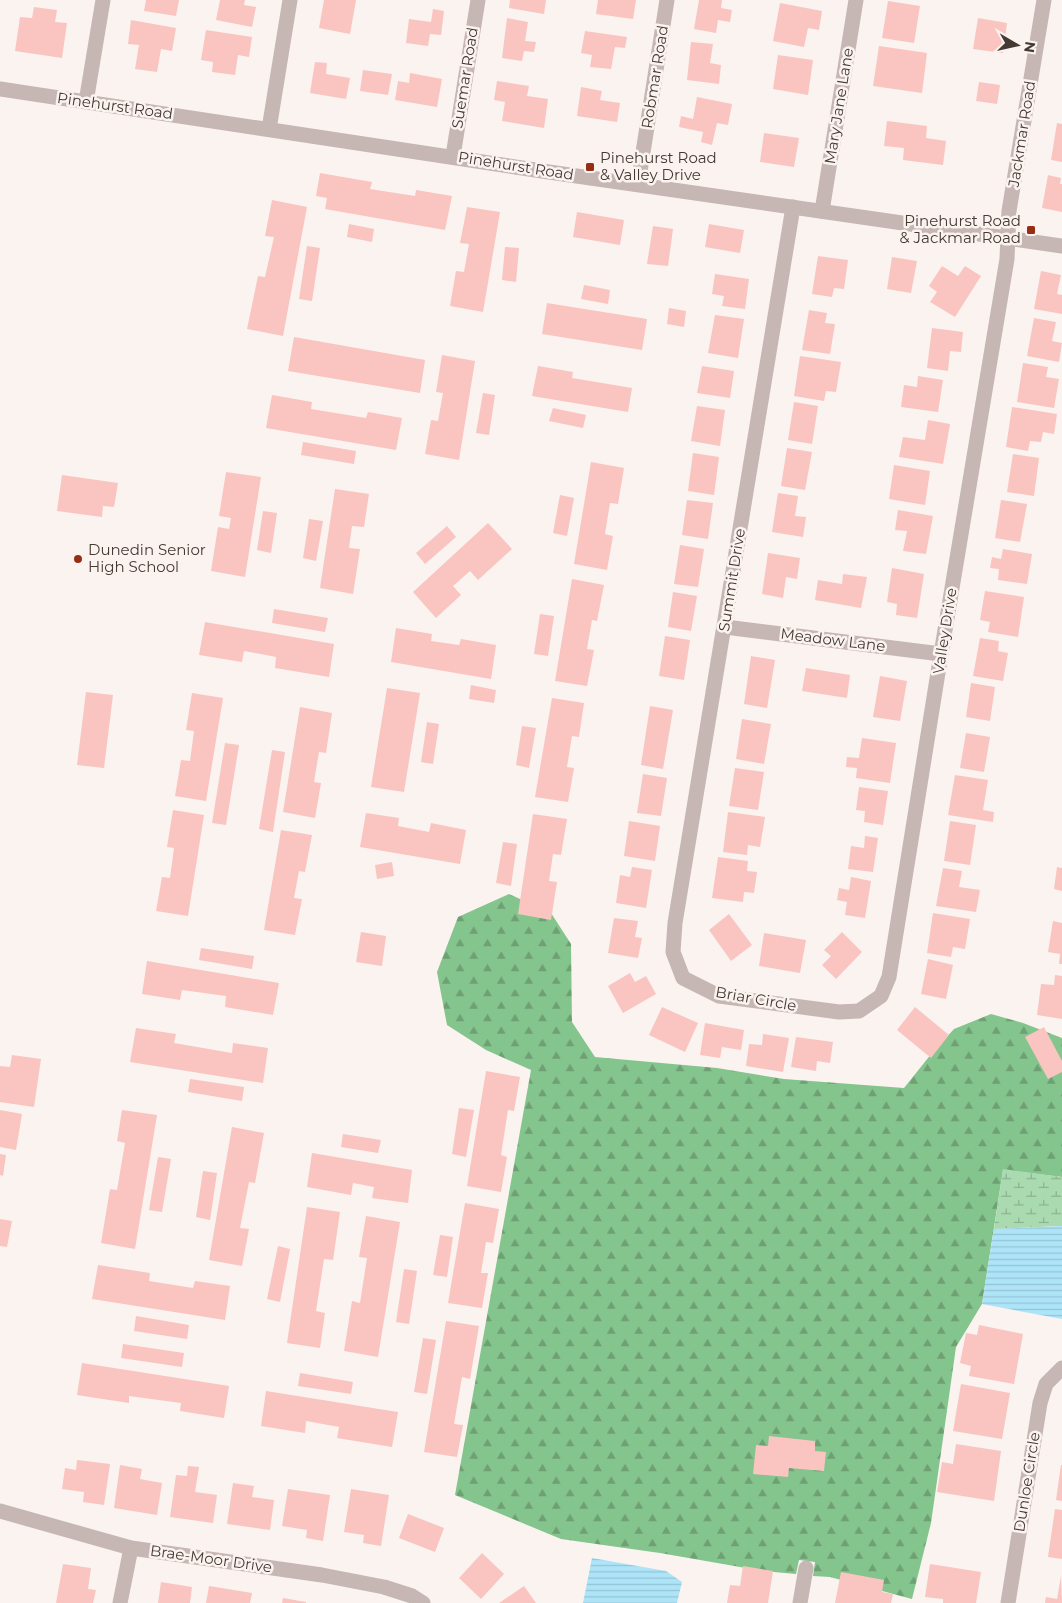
<svg xmlns="http://www.w3.org/2000/svg" width="1062" height="1603" font-family="Montserrat,sans-serif">
<defs>
<pattern id="forest-firs" width="22" height="20" patternUnits="userSpaceOnUse" patternTransform="scale(1.25)"><rect width="22" height="20" fill="#84c48d"/><path d="M5 1l3.5 6h-7zM16 11l3.5 6h-7z" fill="#6ea074"/></pattern>
<pattern id="wetland-marsh" width="20" height="14" patternUnits="userSpaceOnUse" patternTransform="scale(1.25)"><rect width="20" height="14" fill="#aadab0"/><path d="M1 5h8M5 5V1M11 12h8M15 12V8" fill="none" stroke="#8cb290"/></pattern>
<pattern id="water-rules" width="6" height="5" patternUnits="userSpaceOnUse" patternTransform="scale(1.25)"><rect width="6" height="5" fill="#ade4f7"/><path d="M0 2.5h6" fill="none" stroke="#96c4d4"/></pattern>
</defs>
<rect width="100%" height="100%" fill="#faf3f0"/>
<!-- forest -->
<polygon fill="url(#forest-firs)" points="509,894 551,913 571,944 572,1022 595,1057 717,1068 784,1079 904,1088 932,1053 954,1029 991,1014 1023,1023 1062,1038 1062,1177 1003,1170 982,1304 956,1347 931,1523 912,1599 830,1577 813,1576 815,1562 799,1560 796,1574 763,1571 660,1553 561,1539 455,1495 531,1070 486,1050 447,1025 437,972 458,917"/>
<!-- wetland -->
<polygon fill="url(#wetland-marsh)" points="1003,1169 1062,1177 1062,1226 994,1229"/>
<!-- water -->
<g fill="url(#water-rules)">
<polygon points="1062,1226 1062,1319 982,1304 994,1229"/>
<polygon points="592,1558 666,1571 682,1582 677,1603 583,1603"/>
</g>
<!-- building -->
<g fill="#fac5c0">
<polygon points="146,0 179,0 176,16 144,11"/>
<polygon points="220,0 245,0 244,5 256,7 252,27 216,20"/>
<polygon points="324,0 356,0 350,34 319,28"/>
<polygon points="510,0 546,0 544,14 509,8"/>
<polygon points="598,0 636,0 633,19 596,14"/>
<polygon points="699,0 722,0 721,8 732,10 730,22 718,20 716,33 694,29"/>
<polygon points="888,1 920,6 914,43 882,38"/>
<polygon points="780,3 822,11 819,30 808,28 804,47 773,41"/>
<polygon points="34,7 57,10 55,22 67,23 62,58 15,51 20,17 32,18"/>
<polygon points="433,9 444,11 441,35 430,34 428,46 406,43 409,19 431,22"/>
<polygon points="507,18 528,22 525,41 536,42 534,52 524,51 522,61 502,58"/>
<polygon points="978,18 1007,23 1003,53 973,49"/>
<polygon points="131,20 176,28 172,51 161,49 157,72 135,69 139,45 128,44"/>
<polygon points="206,30 252,37 249,57 238,55 235,75 212,72 213,62 201,60"/>
<polygon points="585,31 627,37 625,48 615,47 611,69 590,67 592,55 581,53"/>
<polygon points="691,42 713,44 710,63 721,65 719,84 687,80"/>
<polygon points="879,46 927,53 922,93 873,86"/>
<polygon points="778,55 813,60 808,95 773,89"/>
<polygon points="315,62 327,63 326,74 350,78 346,99 310,93"/>
<polygon points="363,70 392,74 388,95 360,91"/>
<polygon points="410,73 442,79 437,107 395,100 398,81 409,83"/>
<polygon points="497,81 529,86 527,96 548,99 544,128 502,121 505,102 494,100"/>
<polygon points="979,82 1000,85 997,104 976,101"/>
<polygon points="581,87 602,91 600,100 620,103 617,122 577,116"/>
<polygon points="697,97 732,104 728,125 717,123 712,145 701,142 703,132 679,127 681,116 693,119"/>
<polygon points="887,121 927,126 926,138 946,141 943,165 903,160 904,148 884,146"/>
<polygon points="1057,123 1062,124 1062,162 1051,160"/>
<polygon points="764,133 799,138 794,167 760,162"/>
<polygon points="320,173 372,182 370,189 415,196 416,190 452,196 445,230 325,209 327,198 316,196"/>
<polygon points="1048,175 1061,178 1060,184 1062,184 1062,212 1042,208"/>
<polygon points="272,200 307,207 283,336 247,329 258,276 265,277 274,237 265,236"/>
<polygon points="467,207 500,212 483,312 450,306 456,271 464,272 469,244 460,243"/>
<polygon points="577,212 624,220 620,245 573,237"/>
<polygon points="349,224 374,229 372,242 347,237"/>
<polygon points="709,224 744,230 740,253 705,247"/>
<polygon points="653,226 673,229 668,266 647,264"/>
<polygon points="307,246 320,248 312,301 299,299"/>
<polygon points="505,247 519,248 516,282 502,280"/>
<polygon points="818,256 848,260 844,289 834,288 832,297 812,294"/>
<polygon points="892,257 917,261 911,293 887,289"/>
<polygon points="942,266 958,276 965,266 981,276 955,317 930,302 937,292 929,286"/>
<polygon points="1041,271 1061,275 1057,294 1062,295 1062,314 1034,309"/>
<polygon points="715,274 749,279 745,309 722,306 724,296 712,294"/>
<polygon points="584,285 610,290 608,304 581,299"/>
<polygon points="547,303 647,319 642,350 542,334"/>
<polygon points="669,308 686,311 684,327 667,324"/>
<polygon points="809,310 827,313 825,323 835,324 830,354 802,350"/>
<polygon points="715,315 744,319 738,358 708,353"/>
<polygon points="1034,318 1056,322 1052,341 1062,343 1059,362 1027,356"/>
<polygon points="932,328 963,332 961,352 950,351 948,371 927,368"/>
<polygon points="294,337 425,360 420,393 288,371"/>
<polygon points="442,355 475,361 459,460 425,454 431,420 438,421 443,393 436,392"/>
<polygon points="800,356 841,362 836,392 826,391 824,401 794,396"/>
<polygon points="1023,363 1048,367 1046,377 1059,379 1054,408 1017,402"/>
<polygon points="538,366 573,372 572,378 632,388 628,412 532,396"/>
<polygon points="702,366 734,371 730,398 697,393"/>
<polygon points="918,376 943,380 938,412 901,407 904,385 917,387"/>
<polygon points="483,393 495,395 489,435 476,433"/>
<polygon points="272,395 312,402 311,409 366,418 368,412 402,418 396,450 266,428"/>
<polygon points="794,402 818,406 812,444 788,440"/>
<polygon points="697,406 725,410 720,446 691,441"/>
<polygon points="1012,407 1057,414 1054,434 1043,432 1041,442 1030,441 1028,451 1006,447"/>
<polygon points="553,408 586,415 583,428 549,421"/>
<polygon points="928,420 950,424 943,464 899,457 903,437 925,440"/>
<polygon points="303,442 356,451 354,464 301,455"/>
<polygon points="787,448 812,452 805,490 781,486"/>
<polygon points="693,453 719,457 714,495 688,491"/>
<polygon points="1013,454 1039,458 1034,496 1007,492"/>
<polygon points="591,462 624,468 618,504 610,503 605,534 613,536 607,570 574,564"/>
<polygon points="894,465 930,471 925,505 889,499"/>
<polygon points="226,472 261,477 245,577 211,571 218,527 229,529 231,518 219,516"/>
<polygon points="62,475 118,483 114,507 103,506 102,517 57,511"/>
<polygon points="335,489 369,494 364,527 352,526 349,548 360,549 353,594 320,588"/>
<polygon points="778,493 798,496 795,516 806,517 803,537 772,532"/>
<polygon points="560,495 574,498 567,536 553,533"/>
<polygon points="687,500 713,503 708,539 682,535"/>
<polygon points="1001,500 1027,504 1020,542 995,538"/>
<polygon points="898,510 933,516 926,554 903,551 907,531 895,530"/>
<polygon points="263,511 277,513 271,553 257,550"/>
<polygon points="309,519 323,521 316,561 303,558"/>
<polygon points="488,523 512,549 478,580 470,571 453,586 461,595 436,618 413,592"/>
<polygon points="447,526 456,537 425,564 416,553"/>
<polygon points="680,545 704,549 698,587 674,584"/>
<polygon points="1003,549 1032,554 1027,584 998,580 999,569 990,568 992,557 1001,559"/>
<polygon points="768,553 800,558 797,579 786,577 783,598 762,594"/>
<polygon points="892,568 924,574 917,618 896,615 897,604 887,602"/>
<polygon points="843,574 867,577 861,608 815,600 818,580 842,584"/>
<polygon points="572,579 604,585 597,621 592,620 587,649 594,650 587,686 555,681"/>
<polygon points="985,591 1024,597 1018,637 988,632 990,622 980,620"/>
<polygon points="673,592 697,596 691,631 668,627"/>
<polygon points="274,609 328,618 325,632 272,623"/>
<polygon points="540,614 554,616 548,656 534,654"/>
<polygon points="205,622 334,644 329,677 275,668 276,657 266,655 244,651 242,662 199,655"/>
<polygon points="396,628 432,634 431,641 459,645 461,639 496,645 491,679 391,662"/>
<polygon points="665,636 690,640 684,680 659,676"/>
<polygon points="980,638 999,641 998,651 1008,653 1003,681 973,676"/>
<polygon points="751,656 775,660 767,708 744,704"/>
<polygon points="806,668 850,675 847,698 802,691"/>
<polygon points="880,676 907,681 900,721 873,717"/>
<polygon points="971,683 995,687 990,721 966,717"/>
<polygon points="471,685 496,690 494,703 469,699"/>
<polygon points="387,688 420,693 404,792 371,787"/>
<polygon points="86,692 113,695 104,768 77,765"/>
<polygon points="192,693 223,698 206,801 175,796 181,760 190,761 194,731 186,730"/>
<polygon points="552,698 584,703 579,737 572,736 567,767 574,768 568,802 535,797"/>
<polygon points="650,706 673,710 663,769 641,765"/>
<polygon points="300,707 332,713 326,753 319,752 314,782 321,783 315,818 283,812"/>
<polygon points="742,719 771,724 764,764 736,759"/>
<polygon points="427,722 439,724 433,764 421,762"/>
<polygon points="522,726 536,728 529,768 516,765"/>
<polygon points="966,733 990,737 984,772 960,768"/>
<polygon points="862,738 896,743 890,783 856,778 857,768 846,767 847,757 859,758"/>
<polygon points="225,743 239,745 226,825 212,823"/>
<polygon points="272,750 285,752 273,832 259,829"/>
<polygon points="735,768 764,772 758,810 729,806"/>
<polygon points="643,774 667,778 661,816 637,813"/>
<polygon points="955,775 988,780 983,810 994,812 993,822 948,815"/>
<polygon points="859,787 888,791 883,825 864,822 865,811 856,810"/>
<polygon points="173,810 204,815 188,916 156,911 162,877 170,878 174,848 167,847"/>
<polygon points="728,812 765,817 760,847 748,845 747,855 723,852"/>
<polygon points="366,813 399,818 398,826 429,832 431,823 466,830 460,864 360,847"/>
<polygon points="533,814 567,819 561,855 553,854 549,881 557,882 551,920 518,914"/>
<polygon points="629,821 660,826 655,861 624,856"/>
<polygon points="950,821 976,825 970,865 944,861"/>
<polygon points="281,830 312,835 305,872 299,871 294,898 302,899 295,935 264,930"/>
<polygon points="865,836 878,838 873,872 848,869 851,846 864,848"/>
<polygon points="503,842 517,844 511,886 496,883"/>
<polygon points="718,857 748,861 747,871 757,872 754,893 744,892 743,902 712,898"/>
<polygon points="392,862 394,876 377,879 375,865"/>
<polygon points="632,867 652,870 646,908 616,903 620,875 630,877"/>
<polygon points="1057,867 1062,868 1062,891 1054,889"/>
<polygon points="943,868 962,871 959,887 980,890 976,912 936,906"/>
<polygon points="851,877 871,881 865,918 845,915 847,902 837,900 839,888 849,890"/>
<polygon points="933,913 970,919 965,949 953,947 951,957 927,953"/>
<polygon points="729,914 752,945 731,961 709,930"/>
<polygon points="614,918 638,921 635,937 642,938 638,958 608,953"/>
<polygon points="1053,921 1062,923 1062,964 1059,964 1060,954 1048,952"/>
<polygon points="361,932 386,936 382,966 356,962"/>
<polygon points="842,932 862,952 836,979 822,965 831,956 824,950"/>
<polygon points="764,933 806,940 800,973 759,966"/>
<polygon points="201,948 254,956 252,969 199,960"/>
<polygon points="928,959 953,965 946,999 921,994"/>
<polygon points="147,961 279,983 273,1015 225,1007 226,996 182,990 180,1000 142,994"/>
<polygon points="630,973 635,982 646,976 656,994 623,1013 608,986"/>
<polygon points="1055,975 1062,976 1062,1019 1037,1015 1041,984 1054,985"/>
<polygon points="662,1007 698,1023 685,1052 649,1035"/>
<polygon points="915,1007 949,1035 931,1058 897,1030"/>
<polygon points="705,1023 744,1030 741,1050 722,1047 720,1058 700,1055"/>
<polygon points="1044,1027 1062,1061 1062,1072 1048,1079 1025,1037"/>
<polygon points="136,1028 176,1034 174,1043 232,1053 233,1043 268,1048 263,1083 130,1062"/>
<polygon points="763,1034 789,1038 783,1072 746,1066 749,1044 762,1045"/>
<polygon points="796,1037 833,1042 830,1063 817,1061 816,1071 791,1067"/>
<polygon points="12,1055 41,1059 34,1107 0,1102 0,1066 10,1067"/>
<polygon points="486,1071 520,1077 514,1111 508,1110 501,1155 507,1157 501,1192 467,1186"/>
<polygon points="190,1079 244,1087 242,1101 188,1092"/>
<polygon points="459,1108 474,1110 466,1157 452,1154"/>
<polygon points="0,1110 22,1114 16,1150 0,1147"/>
<polygon points="122,1110 157,1115 135,1249 101,1243 110,1189 117,1190 125,1143 117,1141"/>
<polygon points="232,1127 264,1133 255,1183 249,1182 240,1228 249,1229 242,1266 209,1260"/>
<polygon points="343,1134 381,1140 378,1153 341,1147"/>
<polygon points="312,1153 412,1170 408,1203 372,1198 374,1187 353,1183 351,1195 307,1187"/>
<polygon points="0,1154 6,1155 3,1176 0,1175"/>
<polygon points="158,1157 171,1159 162,1212 149,1210"/>
<polygon points="203,1171 217,1173 210,1220 196,1217"/>
<polygon points="465,1203 499,1209 493,1243 486,1242 481,1273 488,1273 482,1308 448,1303"/>
<polygon points="307,1207 340,1212 333,1260 324,1259 316,1311 325,1313 320,1348 287,1343"/>
<polygon points="366,1216 400,1222 378,1357 344,1351 352,1301 360,1303 367,1258 359,1257"/>
<polygon points="0,1219 12,1221 7,1247 0,1246"/>
<polygon points="440,1235 453,1237 447,1277 433,1275"/>
<polygon points="278,1246 290,1249 280,1302 267,1299"/>
<polygon points="98,1265 150,1273 149,1281 193,1288 195,1281 230,1286 225,1320 92,1299"/>
<polygon points="404,1269 417,1271 409,1324 396,1322"/>
<polygon points="136,1316 189,1325 187,1339 134,1331"/>
<polygon points="446,1321 479,1326 470,1379 462,1377 454,1424 463,1425 457,1457 424,1452"/>
<polygon points="979,1325 1023,1334 1014,1384 969,1376 971,1366 960,1363 966,1333 977,1335"/>
<polygon points="423,1338 436,1340 427,1394 414,1392"/>
<polygon points="123,1344 184,1353 182,1367 121,1358"/>
<polygon points="82,1363 229,1386 224,1418 180,1411 181,1403 129,1396 129,1403 77,1395"/>
<polygon points="300,1373 353,1382 351,1394 298,1386"/>
<polygon points="961,1384 1010,1393 1002,1439 953,1431"/>
<polygon points="266,1391 398,1412 392,1447 337,1438 339,1427 306,1421 305,1433 261,1426"/>
<polygon points="769,1436 815,1441 815,1451 826,1452 824,1471 789,1468 788,1477 753,1474 756,1445 768,1446"/>
<polygon points="956,1444 1001,1451 994,1501 937,1492 942,1462 953,1464"/>
<polygon points="77,1460 110,1464 104,1505 83,1502 84,1492 62,1489 65,1468 76,1470"/>
<polygon points="120,1465 142,1469 140,1479 162,1483 157,1515 114,1508"/>
<polygon points="1061,1465 1062,1465 1062,1501 1056,1500"/>
<polygon points="188,1466 199,1467 195,1492 217,1495 213,1523 170,1517 176,1475 187,1476"/>
<polygon points="233,1483 254,1486 252,1497 274,1500 270,1530 227,1524"/>
<polygon points="288,1489 330,1495 323,1541 306,1538 307,1530 282,1526"/>
<polygon points="351,1489 389,1495 381,1546 363,1543 364,1535 344,1532"/>
<polygon points="1055,1509 1062,1510 1062,1559 1048,1557"/>
<polygon points="408,1514 444,1528 435,1552 399,1538"/>
<polygon points="482,1553 504,1574 481,1599 459,1578"/>
<polygon points="63,1564 91,1568 88,1589 96,1590 93,1603 56,1603"/>
<polygon points="930,1564 981,1572 976,1603 943,1603 943,1599 925,1597"/>
<polygon points="743,1566 773,1571 768,1603 727,1603 730,1585 740,1586"/>
<polygon points="841,1572 884,1580 882,1592 893,1594 891,1603 835,1603"/>
<polygon points="1061,1576 1062,1603 1045,1603 1046,1597 1057,1599"/>
<polygon points="161,1582 192,1587 190,1603 158,1603"/>
<polygon points="209,1586 252,1593 250,1603 206,1603"/>
<polygon points="524,1586 536,1603 499,1603"/>
<polygon points="283,1598 306,1602 306,1603 282,1603"/>
</g>
<g fill="none" stroke-linecap="round" stroke-linejoin="round">
<!-- minor -->
<g stroke="#c6b6b4" stroke-width="15">
<polyline points="0,89 542,171 1062,246"/>
<polyline points="86,102 103,0"/>
<polyline points="269,129 290,0"/>
<polyline points="453,156 478,0"/>
<polyline points="638,184 667,0"/>
<polyline points="793,207 675,923 673,952 683,978 719,996 839,1012 859,1011 881,996 889,977 941,654 1007,259 1009,211 1044,0"/>
<polyline points="822,211 856,0"/>
<polyline points="725,627 941,654"/>
<polyline points="0,1511 131,1548 322,1575 384,1587 412,1596 423,1603"/>
<polyline points="120,1603 131,1548"/>
<polyline points="800,1603 806,1568"/>
<polyline points="1008,1603 1040,1403 1046,1384 1062,1368"/>
</g>
</g>
<!-- markers -->
<g fill="#962e13" stroke="#faf3f0" stroke-width="2">
<rect x="585" y="162" width="10" height="10" rx="2.5"/>
<rect x="1026" y="225" width="10" height="10" rx="2.5"/>
<circle cx="78" cy="559" r="5"/>
</g>
<g text-anchor="middle" stroke-width="5" stroke-linejoin="round" paint-order="stroke">
<!-- street labels -->
<g font-size="15" fill="#453933" stroke="#faf3f0">
<text transform="translate(655 77) rotate(-81)" y="5">Robmar Road</text>
<text transform="translate(465 78) rotate(-81)" y="5">Suemar Road</text>
<text transform="translate(115 106) rotate(8)" y="5">Pinehurst Road</text>
<text transform="translate(839 106) rotate(-81)" y="5">Mary Jane Lane</text>
<text transform="translate(1022 134) rotate(-81)" y="5">Jackmar Road</text>
<text transform="translate(516 166) rotate(9)" y="5">Pinehurst Road</text>
<text transform="translate(732 580) rotate(-81)" y="5">Summit Drive</text>
<text transform="translate(945 631) rotate(-81)" y="5">Valley Drive</text>
<text transform="translate(833 640) rotate(7)" y="5">Meadow Lane</text>
<text transform="translate(756 999) rotate(10)" y="5">Briar Circle</text>
<text transform="translate(1027 1482) rotate(-81)" y="5">Dunloe Circle</text>
<text transform="translate(211 1559) rotate(8)" y="5">Brae-Moor Drive</text>
</g>
<!-- poi labels -->
<g font-size="15" fill="#453933" stroke="#faf3f0" text-anchor="start">
<text x="600" y="163">Pinehurst Road<tspan x="600" dy="17">&amp; Valley Drive</tspan></text>
<text x="1021" y="226" text-anchor="end">Pinehurst Road<tspan x="1021" dy="17">&amp; Jackmar Road</tspan></text>
<text x="88" y="555">Dunedin Senior<tspan x="88" dy="17">High School</tspan></text>
</g>
</g>
<!-- north arrow -->
<g transform="translate(1017 45) rotate(99)" stroke="#faf3f0" stroke-width="4" paint-order="stroke">
<path d="M0-4L9 19L0 12L-9 19Z" fill="#453933"/>
<text y="-8" font-size="14" font-weight="bold" text-anchor="middle" fill="#453933">N</text>
</g>
</svg>
